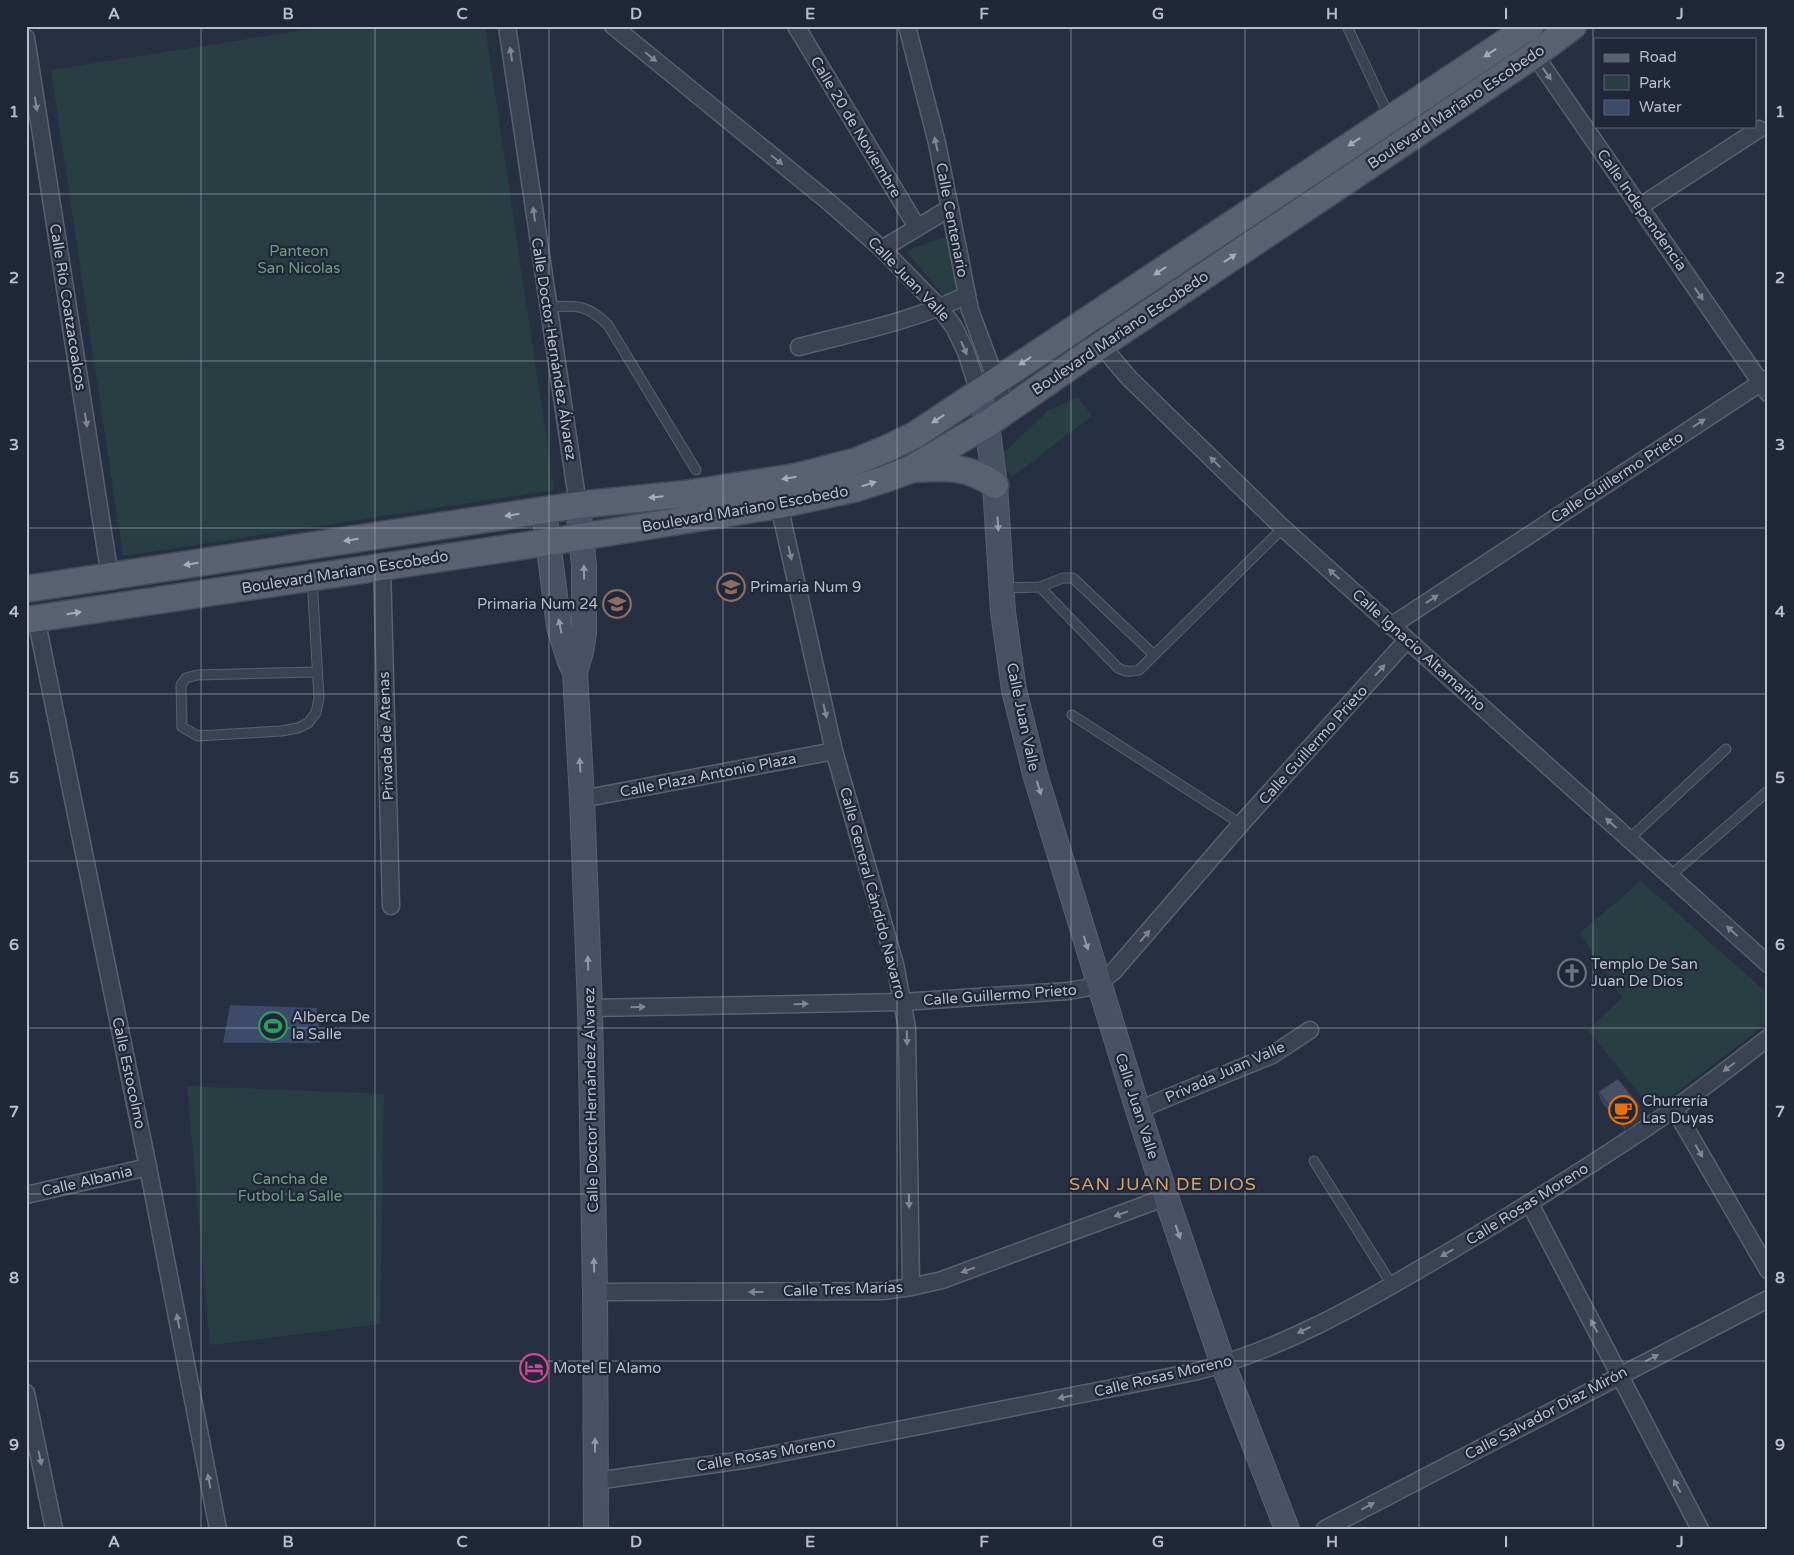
<svg xmlns="http://www.w3.org/2000/svg" width="1794" height="1555" font-family="'Varela Round',sans-serif">
<rect width="100%" height="100%" fill="#273043"/>
<!-- green -->
<g fill="#293e43">
<polygon points="331,26 485,26 554,490 123,556 51,70"/>
<polygon points="950,235 969,325 906,251"/>
<polygon points="1078,397 1092,416 1012,477 997,459 1048,411"/>
<polygon points="1641,881 1768,994 1768,1022 1653,1111 1588,1030 1622,998 1580,933"/>
<polygon points="187,1086 384,1094 380,1324 210,1345"/>
</g>
<!-- water -->
<polygon fill="#3d4b6b" points="230,1005 317,1008 320,1043 223,1043"/>
<g fill="none" stroke-linecap="round" stroke-linejoin="round">
<defs>
<g id="lane">
<polyline points="1347,26 1389,116"/>
<path d="M547,307C575,305 587,304 608,325L696,470"/>
<polyline points="312,578 319,698 316,713 308,723 298,728 281,731 198,736 182,727 181,685 186,678 197,675 317,672"/>
<path d="M1040,587L1118,668C1126,672 1130,672 1139,670L1283,528"/>
<polyline points="1002,588 1040,587 1063,578 1073,578 1154,655"/>
<polyline points="1072,715 1241,824"/>
<polyline points="1629,839 1726,749"/>
<polyline points="1670,876 1768,791"/>
<polyline points="1314,1161 1392,1285"/>
</g>
<g id="street">
<polyline points="507,26 578,505"/>
<polyline points="613,26 830,203 882,249 940,308 954,327 966,352 979,392"/>
<polyline points="796,26 917,227"/>
<polyline points="907,26 937,143 970,310 1007,410"/>
<polyline points="26,38 110,577"/>
<polyline points="1530,48 1768,393"/>
<polyline points="1639,207 1759,129"/>
<polyline points="882,249 950,208"/>
<polyline points="1085,321 1101,345 1128,377 1283,528 1768,964"/>
<path d="M799,347C856,332 914,321 967,295"/>
<polyline points="779,505 834,751 895,964 907,1028 911,1287"/>
<polyline points="382,566 391,906"/>
<polyline points="36,618 148,1167 218,1529"/>
<polyline points="1391,626 1768,378"/>
<polyline points="582,799 834,751"/>
<polyline points="590,1008 902,1002 1068,991 1085,988 1099,983 1114,971 1241,824 1407,640"/>
<polyline points="1674,1108 1768,1270"/>
<polyline points="1138,1110 1272,1055 1310,1030"/>
<polyline points="26,1195 148,1167"/>
<polyline points="1530,1204 1700,1529"/>
<polyline points="595,1292 883,1291 911,1287 942,1280 1166,1197"/>
<polyline points="26,1393 54,1529"/>
<path d="M596,1481L750,1459L1194,1372C1281,1350 1361,1304 1437,1259C1518,1211 1597,1162 1674,1109C1706,1086 1737,1062 1768,1038"/>
<polyline points="1325,1529 1768,1299"/>
</g>
<g id="secondary">
<polyline points="979,392 987,424 995,485 1003,612 1014,690 1035,774 1138,1110 1166,1197 1223,1364 1287,1529"/>
<polyline points="578,505 584,566 584,633 581,652 575,672 582,799 590,1008 595,1292 596,1529"/>
<polyline points="544,510 559,627 570,662 575,672"/>
</g>
<g id="primary">
<path d="M912,469C945,467 967,465 995,485"/>
<polyline points="26,589 578,505 685,494 795,477 857,461 886,449 915,435 1530,26"/>
<polyline points="26,620 549,542 779,505 857,488 888,478 909,470 987,424 1101,345 1534,55 1573,26"/>
</g>
</defs>
<!-- lane casing -->
<use href="#lane" stroke="#59606f" stroke-width="11"/>
<!-- street casing -->
<use href="#street" stroke="#59606f" stroke-width="19"/>
<!-- secondary casing -->
<use href="#secondary" stroke="#59606f" stroke-width="26"/>
<!-- primary casing -->
<use href="#primary" stroke="#454b5b" stroke-width="29"/>
<!-- lane -->
<use href="#lane" stroke="#3b4252" stroke-width="9"/>
<!-- street -->
<use href="#street" stroke="#3b4252" stroke-width="16"/>
<!-- secondary -->
<use href="#secondary" stroke="#495165" stroke-width="24"/>
<!-- primary -->
<use href="#primary" stroke="#596172" stroke-width="26"/>
</g>
<!-- wall -->
<polygon fill="#3c4456" points="1598,1092 1644,1117 1626,1131 1602,1103"/>
<!-- shaded-wall -->
<polygon fill="#313746" points="1640,1106 1644,1117 1626,1131 1622,1120"/>
<!-- building -->
<polygon fill="#464f64" stroke="#313746" points="1618,1079 1640,1106 1622,1120 1598,1092"/>
<!-- one-way arrows -->
<defs><path id="oneway-solid" d="M-6-.8H1V-3.2L6.5 0L1 3.2V.8H-6Z" transform="scale(1.25)"/></defs>
<g fill="#a5abba">
<use href="#oneway-solid" transform="translate(1490 53) rotate(147)"/>
<use href="#oneway-solid" transform="translate(1354 142) rotate(146)"/>
<use href="#oneway-solid" transform="translate(1230 258) rotate(-34)"/>
<use href="#oneway-solid" transform="translate(1160 271) rotate(146)"/>
<use href="#oneway-solid" transform="translate(1025 361) rotate(146)"/>
<use href="#oneway-solid" transform="translate(938 419) rotate(147)"/>
<use href="#oneway-solid" transform="translate(789 478) rotate(171)"/>
<use href="#oneway-solid" transform="translate(869 484) rotate(-18)"/>
<use href="#oneway-solid" transform="translate(656 497) rotate(174)"/>
<use href="#oneway-solid" transform="translate(512 515) rotate(171)"/>
<use href="#oneway-solid" transform="translate(351 540) rotate(171)"/>
<use href="#oneway-solid" transform="translate(191 564) rotate(171)"/>
<use href="#oneway-solid" transform="translate(74 613) rotate(-9)"/>
</g>
<g fill="#808695">
<use href="#oneway-solid" transform="translate(511 54) rotate(-98)"/>
<use href="#oneway-solid" transform="translate(651 57) rotate(39)"/>
<use href="#oneway-solid" transform="translate(1547 74) rotate(55)"/>
<use href="#oneway-solid" transform="translate(36 104) rotate(81)"/>
<use href="#oneway-solid" transform="translate(936 144) rotate(-103)"/>
<use href="#oneway-solid" transform="translate(777 160) rotate(39)"/>
<use href="#oneway-solid" transform="translate(534 214) rotate(-98)"/>
<use href="#oneway-solid" transform="translate(1699 294) rotate(55)"/>
<use href="#oneway-solid" transform="translate(964 348) rotate(67)"/>
<use href="#oneway-solid" transform="translate(86 420) rotate(81)"/>
<use href="#oneway-solid" transform="translate(1699 423) rotate(-33)"/>
<use href="#oneway-solid" transform="translate(1215 462) rotate(-136)"/>
<use href="#oneway-solid" transform="translate(790 553) rotate(77)"/>
<use href="#oneway-solid" transform="translate(1334 574) rotate(-138)"/>
<use href="#oneway-solid" transform="translate(1432 599) rotate(-33)"/>
<use href="#oneway-solid" transform="translate(1380 670) rotate(-48)"/>
<use href="#oneway-solid" transform="translate(825 711) rotate(77)"/>
<use href="#oneway-solid" transform="translate(1611 823) rotate(-138)"/>
<use href="#oneway-solid" transform="translate(1732 931) rotate(-138)"/>
<use href="#oneway-solid" transform="translate(1145 936) rotate(-49)"/>
<use href="#oneway-solid" transform="translate(801 1004) rotate(-1)"/>
<use href="#oneway-solid" transform="translate(638 1007) rotate(-1)"/>
<use href="#oneway-solid" transform="translate(907 1038) rotate(89)"/>
<use href="#oneway-solid" transform="translate(1729 1067) rotate(143)"/>
<use href="#oneway-solid" transform="translate(1699 1151) rotate(60)"/>
<use href="#oneway-solid" transform="translate(909 1201) rotate(89)"/>
<use href="#oneway-solid" transform="translate(1121 1214) rotate(160)"/>
<use href="#oneway-solid" transform="translate(1447 1253) rotate(150)"/>
<use href="#oneway-solid" transform="translate(968 1270) rotate(160)"/>
<use href="#oneway-solid" transform="translate(756 1292) rotate(180)"/>
<use href="#oneway-solid" transform="translate(178 1321) rotate(-101)"/>
<use href="#oneway-solid" transform="translate(1594 1326) rotate(-118)"/>
<use href="#oneway-solid" transform="translate(1304 1330) rotate(155)"/>
<use href="#oneway-solid" transform="translate(1652 1358) rotate(-27)"/>
<use href="#oneway-solid" transform="translate(1065 1397) rotate(169)"/>
<use href="#oneway-solid" transform="translate(40 1458) rotate(78)"/>
<use href="#oneway-solid" transform="translate(209 1481) rotate(-101)"/>
<use href="#oneway-solid" transform="translate(1677 1486) rotate(-118)"/>
<use href="#oneway-solid" transform="translate(1368 1506) rotate(-28)"/>
</g>
<g fill="#9198a8">
<use href="#oneway-solid" transform="translate(998 524) rotate(86)"/>
<use href="#oneway-solid" transform="translate(584 572) rotate(-91)"/>
<use href="#oneway-solid" transform="translate(560 626) rotate(-101)"/>
<use href="#oneway-solid" transform="translate(580 765) rotate(-93)"/>
<use href="#oneway-solid" transform="translate(1039 788) rotate(73)"/>
<use href="#oneway-solid" transform="translate(1086 943) rotate(73)"/>
<use href="#oneway-solid" transform="translate(588 963) rotate(-92)"/>
<use href="#oneway-solid" transform="translate(1178 1232) rotate(71)"/>
<use href="#oneway-solid" transform="translate(594 1265) rotate(-91)"/>
<use href="#oneway-solid" transform="translate(595 1445) rotate(-90)"/>
</g>
<!-- grid -->
<path fill="none" stroke="#b8becc" stroke-width="1" stroke-opacity="0.55" d="M201,26V1529M375,26V1529M549,26V1529M723,26V1529M897,26V1529M1071,26V1529M1245,26V1529M1419,26V1529M1593,26V1529M26,194H1768M26,361H1768M26,528H1768M26,694H1768M26,861H1768M26,1028H1768M26,1194H1768M26,1361H1768"/>
<!-- icons -->
<defs>
<symbol id="school-ring" viewBox="-11 -11 22 22"><circle r="9.5" fill="#202738" stroke="#8d6e63" stroke-width="1.5"/><path d="M0-5L7-2L0 1L-7-2ZM-4 1L0 2.5L4 1V4Q0 6-4 4Z" fill="#8d6e63"/></symbol>
<symbol id="church-ring" viewBox="-11 -11 22 22"><circle r="9.5" fill="#202738" stroke="#6b7280" stroke-width="1.5"/><path d="M-1.2-6h2.4v3.5h3.3v2.4h-3.3V6h-2.4V-.1h-3.3v-2.4h3.3Z" fill="#6b7280"/></symbol>
<symbol id="stadium-ring" viewBox="-11 -11 22 22"><circle r="9.5" fill="#202738" stroke="#2e9e5b" stroke-width="1.5"/><path d="M0-5a6.5 5 0 1 0 0 10a6.5 5 0 1 0 0-10ZM-3.5-1.8h7v3.6h-7Z" fill="#2e9e5b"/></symbol>
<symbol id="cafe-ring" viewBox="-11 -11 22 22"><circle r="9.5" fill="#202738" stroke="#e8710a" stroke-width="1.5"/><path d="M-5.5-4.5H6V0H3Q3 3.5 0 3.5H-2.5Q-5.5 3.5-5.5 0ZM3-3.2v2h1.7v-2ZM-6 4.5H4V6H-6Z" fill="#e8710a"/></symbol>
<symbol id="hotel-ring" viewBox="-11 -11 22 22"><circle r="9.5" fill="#202738" stroke="#d1479c" stroke-width="1.5"/><path d="M-6-4.5h1.5V1H6V5H4.5V3h-9V5H-6ZM-4 0a1.8 1.8 0 1 1 3.6 0ZM.5 0V-2.5h3Q6-2.5 6 0Z" fill="#d1479c"/></symbol>
</defs>
<g fill-rule="evenodd">
<use href="#school-ring" x="715" y="571" width="32" height="32"/>
<use href="#school-ring" x="601" y="588" width="32" height="32"/>
<use href="#church-ring" x="1556" y="957" width="32" height="32"/>
<use href="#stadium-ring" x="257" y="1010" width="32" height="32"/>
<use href="#cafe-ring" x="1607" y="1094" width="32" height="32"/>
<use href="#hotel-ring" x="518" y="1352" width="32" height="32"/>
</g>
<g text-anchor="middle" stroke-width="4.5" stroke-linejoin="round" paint-order="stroke">
<!-- street labels -->
<g font-size="15" fill="#b8becc" stroke="#202738">
<text transform="translate(1456 107) rotate(-34)" y="5">Boulevard Mariano Escobedo</text>
<text transform="translate(856 127) rotate(59)" y="5">Calle 20 de Noviembre</text>
<text transform="translate(1642 210) rotate(55)" y="5">Calle Independencia</text>
<text transform="translate(952 220) rotate(79)" y="5">Calle Centenario</text>
<text transform="translate(909 279) rotate(46)" y="5">Calle Juan Valle</text>
<text transform="translate(68 307) rotate(81)" y="5">Calle Río Coatzacoalcos</text>
<text transform="translate(1120 333) rotate(-34)" y="5">Boulevard Mariano Escobedo</text>
<text transform="translate(554 349) rotate(81)" y="5">Calle Doctor Hernández Álvarez</text>
<text transform="translate(1617 477) rotate(-33)" y="5">Calle Guillermo Prieto</text>
<text transform="translate(745 509) rotate(-10)" y="5">Boulevard Mariano Escobedo</text>
<text transform="translate(345 572) rotate(-9)" y="5">Boulevard Mariano Escobedo</text>
<text transform="translate(1419 650) rotate(42)" y="5">Calle Ignacio Altamarino</text>
<text transform="translate(1023 717) rotate(78)" y="5">Calle Juan Valle</text>
<text transform="translate(386 736) rotate(-92)" y="5">Privada de Atenas</text>
<text transform="translate(1313 745) rotate(-48)" y="5">Calle Guillermo Prieto</text>
<text transform="translate(708 775) rotate(-11)" y="5">Calle Plaza Antonio Plaza</text>
<text transform="translate(873 893) rotate(75)" y="5">Calle General Cándido Navarro</text>
<text transform="translate(1000 995) rotate(-4)" y="5">Calle Guillermo Prieto</text>
<text transform="translate(1225 1072) rotate(-24)" y="5">Privada Juan Valle</text>
<text transform="translate(129 1073) rotate(78)" y="5">Calle Estocolmo</text>
<text transform="translate(591 1100) rotate(-91)" y="5">Calle Doctor Hernández Álvarez</text>
<text transform="translate(1137 1106) rotate(72)" y="5">Calle Juan Valle</text>
<text transform="translate(87 1181) rotate(-13)" y="5">Calle Albania</text>
<text transform="translate(1527 1204) rotate(-32)" y="5">Calle Rosas Moreno</text>
<text transform="translate(843 1289) rotate(-2)" y="5">Calle Tres Marías</text>
<text transform="translate(1163 1376) rotate(-13)" y="5">Calle Rosas Moreno</text>
<text transform="translate(1546 1413) rotate(-28)" y="5">Calle Salvador Díaz Mirón</text>
<text transform="translate(766 1454) rotate(-10)" y="5">Calle Rosas Moreno</text>
</g>
<!-- park labels -->
<g font-size="15" fill="#6f9d7f" stroke="#202738">
<text x="299" y="256">Panteon<tspan x="299" dy="17">San Nicolas</tspan></text>
<text x="290" y="1184">Cancha de<tspan x="290" dy="17">Futbol La Salle</tspan></text>
</g>
<!-- poi labels -->
<g font-size="15" fill="#b8becc" stroke="#202738" text-anchor="start">
<text x="750" y="592">Primaria Num 9</text>
<text x="598" y="609" text-anchor="end">Primaria Num 24</text>
<text x="1591" y="969">Templo De San<tspan x="1591" dy="17">Juan De Dios</tspan></text>
<text x="292" y="1022">Alberca De<tspan x="292" dy="17">la Salle</tspan></text>
<text x="1642" y="1106">Churrería<tspan x="1642" dy="17">Las Duyas</tspan></text>
<text x="553" y="1373">Motel El Alamo</text>
</g>
<!-- quarter labels -->
<g font-size="18" letter-spacing="1" fill="#d6a469" stroke="#202738">
<text x="1163" y="1190">SAN JUAN DE DIOS</text>
</g>
</g>
<!-- border -->
<rect width="1794" height="1555" fill="none" stroke="#202738" stroke-width="55"/>
<!-- legend -->
<rect x="1594" y="38" width="162" height="90" fill="#202738" stroke="#5d6373"/>
<rect x="1604" y="54" width="25" height="8" fill="#596172" stroke="#5d6373"/>
<text x="1639" y="62" font-size="15" fill="#b8becc">Road</text>
<rect x="1604" y="75" width="25" height="15" fill="#293e43" stroke="#5d6373"/>
<text x="1639" y="88" font-size="15" fill="#b8becc">Park</text>
<rect x="1604" y="100" width="25" height="15" fill="#3d4b6b" stroke="#5d6373"/>
<text x="1639" y="112" font-size="15" fill="#b8becc">Water</text>
<rect x="28" y="28" width="1738" height="1500" fill="none" stroke="#b8becc" stroke-width="2"/>
<g font-size="16" text-anchor="middle" font-weight="bold" fill="#b8becc">
<text x="114" y="19">A</text>
<text x="288" y="19">B</text>
<text x="462" y="19">C</text>
<text x="636" y="19">D</text>
<text x="810" y="19">E</text>
<text x="984" y="19">F</text>
<text x="1158" y="19">G</text>
<text x="1332" y="19">H</text>
<text x="1506" y="19">I</text>
<text x="1680" y="19">J</text>
<text x="14" y="117">1</text>
<text x="1780" y="117">1</text>
<text x="14" y="283">2</text>
<text x="1780" y="283">2</text>
<text x="14" y="450">3</text>
<text x="1780" y="450">3</text>
<text x="14" y="617">4</text>
<text x="1780" y="617">4</text>
<text x="14" y="783">5</text>
<text x="1780" y="783">5</text>
<text x="14" y="950">6</text>
<text x="1780" y="950">6</text>
<text x="14" y="1117">7</text>
<text x="1780" y="1117">7</text>
<text x="14" y="1283">8</text>
<text x="1780" y="1283">8</text>
<text x="14" y="1450">9</text>
<text x="1780" y="1450">9</text>
<text x="114" y="1547">A</text>
<text x="288" y="1547">B</text>
<text x="462" y="1547">C</text>
<text x="636" y="1547">D</text>
<text x="810" y="1547">E</text>
<text x="984" y="1547">F</text>
<text x="1158" y="1547">G</text>
<text x="1332" y="1547">H</text>
<text x="1506" y="1547">I</text>
<text x="1680" y="1547">J</text>
</g>
</svg>
